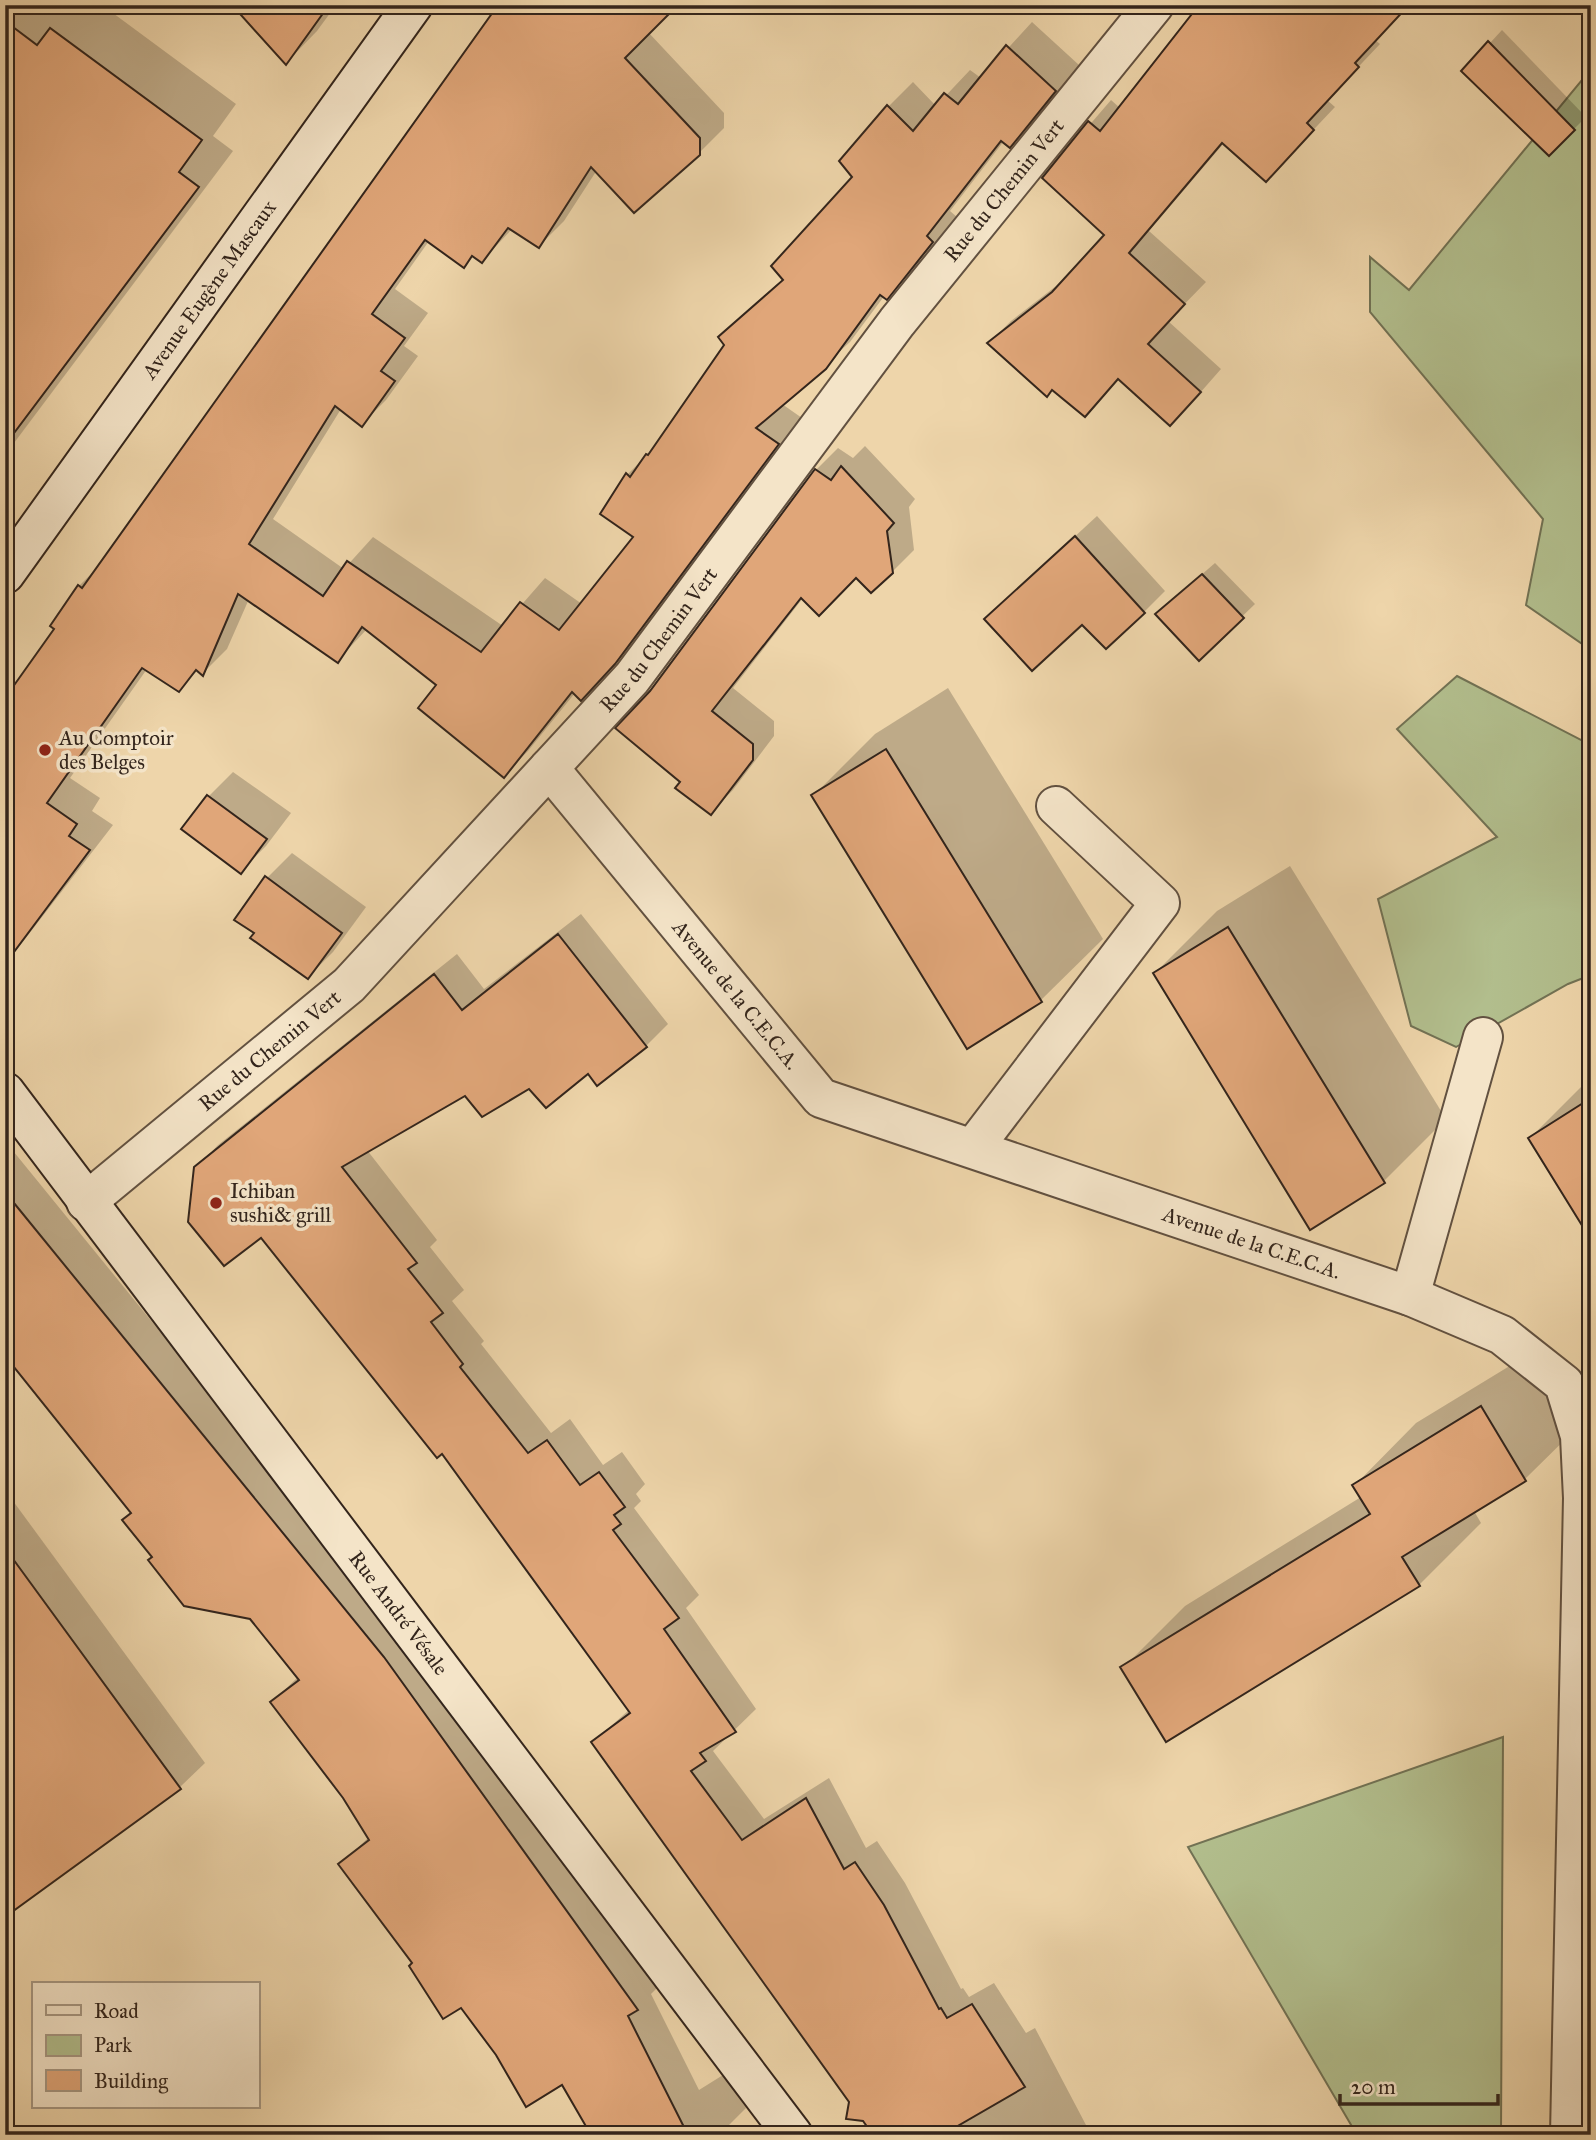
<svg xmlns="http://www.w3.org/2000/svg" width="1596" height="2140" font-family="'IM FELL Great Primer',serif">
<rect width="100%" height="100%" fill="#eed5aa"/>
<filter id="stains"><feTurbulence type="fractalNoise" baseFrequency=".00286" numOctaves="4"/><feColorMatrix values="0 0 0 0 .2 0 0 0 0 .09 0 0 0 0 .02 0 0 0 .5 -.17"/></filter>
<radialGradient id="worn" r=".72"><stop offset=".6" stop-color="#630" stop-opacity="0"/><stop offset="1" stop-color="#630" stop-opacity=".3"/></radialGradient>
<!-- green -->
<g fill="#b2be8d" stroke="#727254" stroke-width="2">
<polygon points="1591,69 1591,650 1526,605 1543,519 1370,312 1370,257 1409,290"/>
<polygon points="1457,676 1591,745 1591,975 1568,984 1456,1047 1411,1026 1378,899 1497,837 1397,729"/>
<polygon points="1503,1737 1501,2135 1357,2135 1188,1847"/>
</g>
<!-- shadow -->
<g fill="#0003">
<polygon points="5,5 66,5 71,9 75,5 102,5 236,104 213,136 233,151 5,455"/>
<polygon points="236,5 336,5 317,31 286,63"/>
<polygon points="500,5 648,32 724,113 724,128 699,153 597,170 564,221 539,246 512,229 482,261 474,255 464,265 429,241 395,289 428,313 404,346 418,356 386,400 362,424 341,409 273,519 344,569 373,537 503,626 545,578 582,604 636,536 627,475 652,450 726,344 720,337 784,278 854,177 888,107 913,82 936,106 970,70 981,78 1032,22 1079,65 1034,121 1010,146 1004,141 950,211 957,217 911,273 887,297 885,295 850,342 782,404 802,418 640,637 606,674 575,693 528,751 504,775 439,685 367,629 338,660 249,599 227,649 203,673 198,670 178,690 147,669 70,778 100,798 92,811 113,825 5,965 5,700 57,628 79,586 102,563"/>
<polygon points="1502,30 1586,117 1549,154 1490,43"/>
<polygon points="1375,40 1380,44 1327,100 1335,107 1266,180 1224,143 1149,231 1206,282 1168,321 1221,369 1192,402 1120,378 1085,414 989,343 1011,321 1069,276 1107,235 1044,178 1111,100 1120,108"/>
<polygon points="865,446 915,499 909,507 914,550 892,572 856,576 803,598 733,688 774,721 774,736 733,790 711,812 682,782 651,692 816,470 838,448 853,458"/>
<polygon points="1097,516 1165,591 1144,612 1082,622 1008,598"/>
<polygon points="1215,563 1255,604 1199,658 1170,602"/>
<polygon points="948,688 1103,939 1040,1001 813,796 875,734"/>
<polygon points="233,772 291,813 266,846 241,871 208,797"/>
<polygon points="292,853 366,907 333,952 308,977 256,932 267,878"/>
<polygon points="1290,866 1446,1119 1384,1181 1155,973 1217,911"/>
<polygon points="581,914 668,1024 646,1046 598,1083 588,1072 529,1087 465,1094 367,1150 437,1240 430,1247 464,1290 452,1301 484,1341 481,1344 551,1433 570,1419 603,1465 622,1452 645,1484 636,1494 641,1501 634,1508 699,1595 686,1608 756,1709 713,1751 764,1819 829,1778 866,1848 877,1841 905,1883 961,1989 963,1988 969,1997 994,1983 1026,2033 1035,2028 1086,2125 1076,2135 908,2135 593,1742 630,1709 442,1451 261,1236 196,1168 218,1145 457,954 484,989"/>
<polygon points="1591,1077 1591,1237 1530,1138"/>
<polygon points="5,1141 406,1634 659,1986 651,1994 699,2090 723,2075 746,2108 723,2131 717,2135 593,2135 563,2083 497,2054 462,2006 414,1963 340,1865 369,1837 344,1797 272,1702 299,1676 251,1617 153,1557 133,1512 5,1353"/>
<polygon points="1544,1345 1588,1417 1525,1479 1474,1511 1481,1523 1419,1585 1123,1668 1185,1606 1361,1497 1354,1486 1416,1423"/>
<polygon points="5,1490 205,1763 180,1787 5,1915"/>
</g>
<!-- building -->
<g fill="#e0a679" stroke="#33251c" stroke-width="2">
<polygon points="232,5 329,5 286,65"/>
<polygon points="498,5 678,5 625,58 700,138 700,155 634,213 591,167 539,248 508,228 482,263 472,256 464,268 425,240 372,314 405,338 381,371 395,381 362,427 335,406 249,544 323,596 347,561 481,652 520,602 559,630 633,537 600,514 626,473 630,477 646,454 648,455 724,345 718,337 783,280 771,266 852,177 839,161 887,105 913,131 944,93 958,104 1006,45 1056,91 1010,148 1001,141 927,236 933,242 887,300 880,295 826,369 756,428 779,444 615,664 581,701 572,692 504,778 418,708 436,685 362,627 338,663 238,594 203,676 196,670 179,692 142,668 47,803 77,824 69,836 90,850 5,964 5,698 54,629 50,626 78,585 82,588"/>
<polygon points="1199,5 1409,5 1355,63 1359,67 1307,123 1314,130 1266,182 1222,143 1129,253 1185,304 1148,344 1201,392 1170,426 1118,379 1085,417 1052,390 1047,397 987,343 1052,292 1104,235 1042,178 1088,121 1100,131"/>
<polygon points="5,21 37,45 50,28 202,140 179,172 199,187 5,445"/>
<polygon points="1488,41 1575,130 1549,156 1461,71"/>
<polygon points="841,466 894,523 887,531 893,573 871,593 856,578 819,616 801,598 712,711 753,744 753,760 711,815 675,788 680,782 615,728 650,691 815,469 831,480"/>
<polygon points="1075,536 1145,613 1106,649 1082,625 1032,671 984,619"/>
<polygon points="1202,574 1244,618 1199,661 1155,614"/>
<polygon points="886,749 1042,1002 967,1049 811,795"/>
<polygon points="207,795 267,839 241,874 181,829"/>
<polygon points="265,876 342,933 308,979 250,938 254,933 234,920"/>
<polygon points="1228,927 1385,1183 1310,1230 1153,973"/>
<polygon points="558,934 647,1047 597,1086 588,1074 546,1108 529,1089 482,1117 465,1096 342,1167 417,1263 408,1269 443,1313 431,1322 463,1364 460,1367 528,1453 547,1440 580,1485 599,1472 625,1507 614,1515 621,1524 613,1530 679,1618 664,1629 736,1732 700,1753 706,1761 691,1771 742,1840 806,1798 844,1869 855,1862 884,1905 939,2009 941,2008 947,2018 972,2004 1025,2087 942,2135 873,2135 863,2121 846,2119 849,2102 591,1742 630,1713 442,1454 437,1458 261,1238 224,1266 188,1222 194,1167 434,974 462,1010"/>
<polygon points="1591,1098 1591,1240 1528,1138"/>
<polygon points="5,1192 384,1657 638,2010 628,2016 688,2135 591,2135 562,2085 526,2107 496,2055 461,2008 443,2019 409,1966 412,1963 338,1864 369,1840 343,1798 270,1702 299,1680 250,1619 184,1606 148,1560 152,1557 122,1520 131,1513 5,1356"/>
<polygon points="1481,1406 1526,1481 1402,1557 1420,1586 1166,1742 1120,1667 1370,1514 1352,1485"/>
<polygon points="5,1548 181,1789 5,1917"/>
</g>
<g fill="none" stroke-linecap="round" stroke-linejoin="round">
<defs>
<g id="street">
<path id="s1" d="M549,768L821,1098L1410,1296L1502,1335L1564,1384L1580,1436L1583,1498L1570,2135"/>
<polyline points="974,1147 1160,903 1056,806"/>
<path id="s2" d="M86,1202L349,985L632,678L897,322L1154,5"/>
<polyline points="1410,1296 1483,1037"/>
</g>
<g id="secondary">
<path id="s3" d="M5,574L413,5"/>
<path id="s4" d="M5,1092L793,2135"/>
</g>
</defs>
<!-- street casing -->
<use href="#street" stroke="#625140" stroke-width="42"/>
<!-- secondary casing -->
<use href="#secondary" stroke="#33251c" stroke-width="42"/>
<!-- street -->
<use href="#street" stroke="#f4e4c8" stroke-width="38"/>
<!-- secondary -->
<use href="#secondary" stroke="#f4e4c8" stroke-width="38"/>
</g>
<!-- markers -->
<g fill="#8f2418" stroke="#f4e4c8" stroke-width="2.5">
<circle cx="45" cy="750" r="7"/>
<circle cx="216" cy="1203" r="7"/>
</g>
<g text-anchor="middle" stroke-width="7" stroke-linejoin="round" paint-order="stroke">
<!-- street labels -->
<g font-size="21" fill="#33251c" stroke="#f4e4c8">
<text dy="7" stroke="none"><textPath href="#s2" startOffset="1372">Rue du Chemin Vert</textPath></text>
<text dy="7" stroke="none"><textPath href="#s3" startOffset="350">Avenue Eugène Mascaux</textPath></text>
<text dy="7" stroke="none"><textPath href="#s2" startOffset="805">Rue du Chemin Vert</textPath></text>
<text dy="7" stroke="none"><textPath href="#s1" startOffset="294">Avenue de la C.E.C.A.</textPath></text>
<text dy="7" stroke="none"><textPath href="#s2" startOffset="238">Rue du Chemin Vert</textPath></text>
<text dy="7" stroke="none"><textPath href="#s1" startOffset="882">Avenue de la C.E.C.A.</textPath></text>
<text dy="7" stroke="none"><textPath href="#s4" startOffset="653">Rue André Vésale</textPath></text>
</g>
<!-- poi labels -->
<g font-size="21" fill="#33251c" stroke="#f4e4c8" text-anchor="start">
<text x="59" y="745">Au Comptoir<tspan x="59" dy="24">des Belges</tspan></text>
<text x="230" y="1198">Ichiban<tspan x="230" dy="24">sushi&amp; grill</tspan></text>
</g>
</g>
<!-- margin -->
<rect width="1596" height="2140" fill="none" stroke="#eed5aa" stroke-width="28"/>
<rect x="7" y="7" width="1582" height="2126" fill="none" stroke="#33251c" stroke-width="3.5"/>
<rect x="14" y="14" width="1568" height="2112" fill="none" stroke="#33251c" stroke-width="2"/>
<!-- legend -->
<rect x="32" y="1982" width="228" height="126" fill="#f4e4c8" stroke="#a79883" stroke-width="2"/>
<rect x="46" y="2005" width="35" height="10" fill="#f4e4c8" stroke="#a79883" stroke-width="2"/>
<text x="94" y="2018" font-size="21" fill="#33251c">Road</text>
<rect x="46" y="2035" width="35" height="21" fill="#b2be8d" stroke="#a79883" stroke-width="2"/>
<text x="94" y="2052" font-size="21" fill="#33251c">Park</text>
<rect x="46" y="2070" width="35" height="21" fill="#e0a679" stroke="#a79883" stroke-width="2"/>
<text x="94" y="2088" font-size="21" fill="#33251c">Building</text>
<!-- scale -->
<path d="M1340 2094v10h158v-10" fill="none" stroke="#33251c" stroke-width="3.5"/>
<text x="1351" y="2094" font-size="21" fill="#33251c" stroke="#f4e4c8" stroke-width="5" paint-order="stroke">20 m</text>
<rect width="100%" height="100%" filter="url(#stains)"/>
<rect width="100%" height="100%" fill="url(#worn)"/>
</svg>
